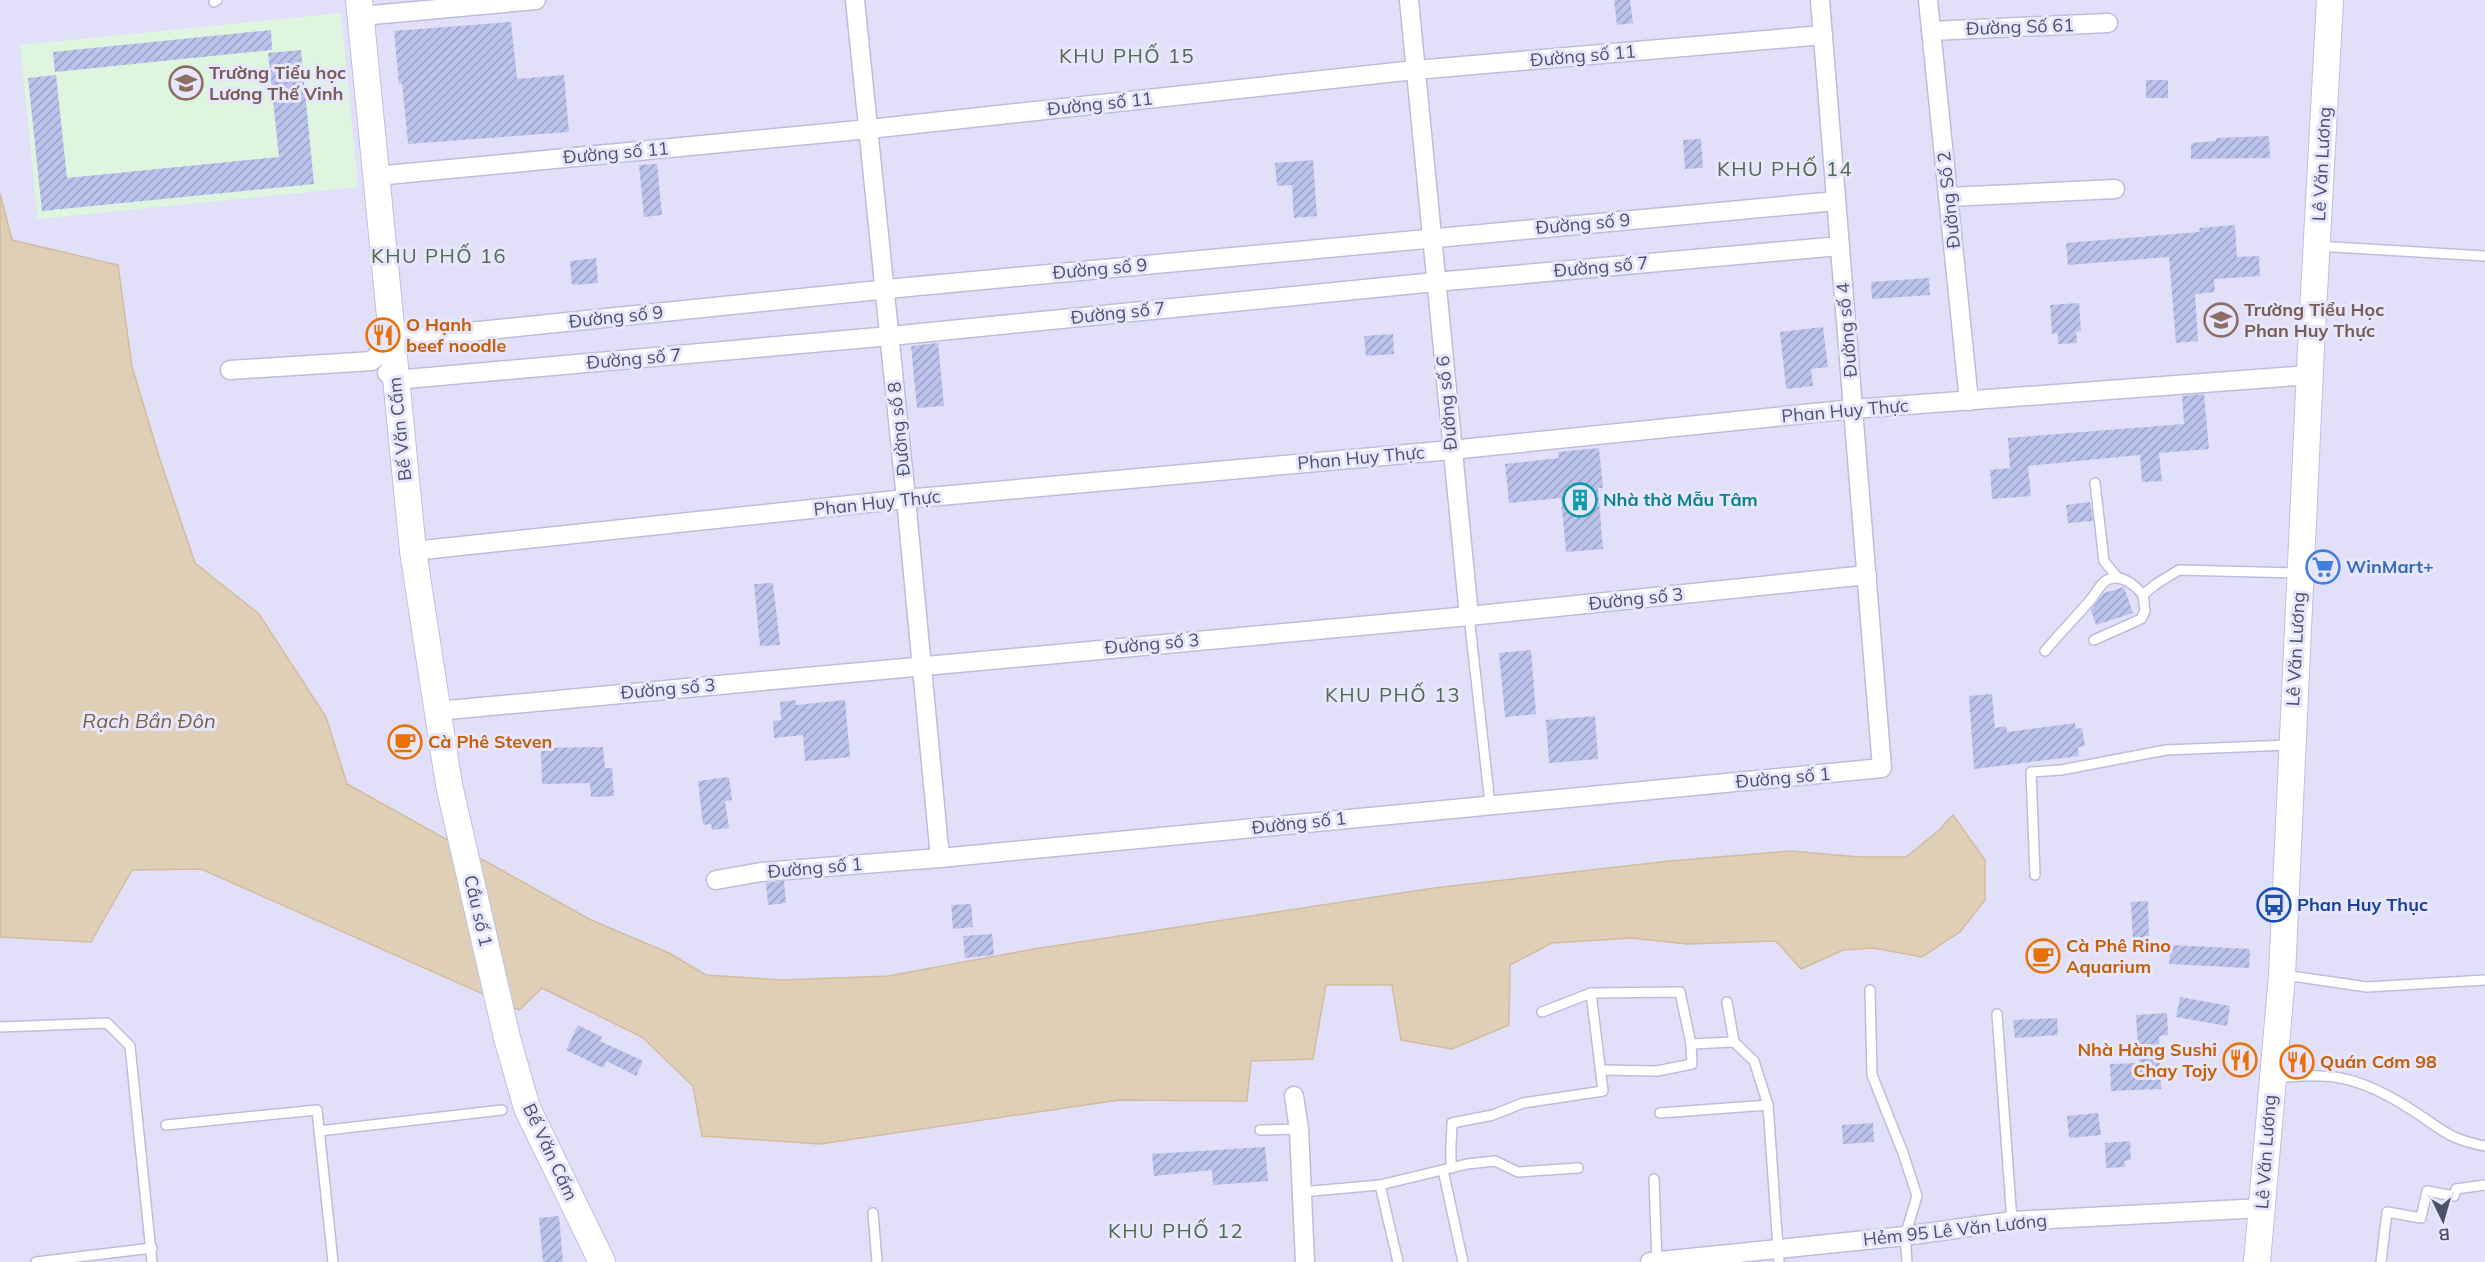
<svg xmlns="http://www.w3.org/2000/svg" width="2485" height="1262" font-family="Mulish,sans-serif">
<defs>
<pattern id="building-hatch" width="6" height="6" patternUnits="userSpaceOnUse" patternTransform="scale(1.5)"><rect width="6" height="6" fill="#bbc3ec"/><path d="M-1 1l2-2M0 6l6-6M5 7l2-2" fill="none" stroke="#9aa1c3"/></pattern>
</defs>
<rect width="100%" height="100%" fill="#e2e0f9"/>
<!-- education -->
<polygon fill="#def5df" points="341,13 358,187 38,219 20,45"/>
<!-- water -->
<polygon fill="#e0cfb7" stroke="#d1bc9f" stroke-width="1.5" points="0,193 12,240 118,265 132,367 161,463 195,563 259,614 326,717 347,784 591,920 669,953 706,975 782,980 888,976 1034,949 1434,888 1669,861 1791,851 1859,857 1906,857 1938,831 1953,815 1985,860 1985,900 1960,932 1922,957 1874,948 1843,950 1801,969 1776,941 1687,944 1632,938 1552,943 1510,965 1509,1025 1452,1049 1401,1040 1392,985 1326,985 1313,1059 1251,1061 1247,1101 1119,1100 820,1144 702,1136 693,1086 642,1037 542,988 519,1010 201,869 132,870 91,942 0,937"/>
<!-- building -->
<g fill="url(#building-hatch)">
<polygon points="1614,0 1630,0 1633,23 1617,25"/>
<polygon points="511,22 517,79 564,75 569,132 408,144 402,83 399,84 394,31"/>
<polygon points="271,30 272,50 55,72 53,52"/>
<polygon points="301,50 314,184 42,211 28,78 56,75 67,178 279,157 268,53"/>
<rect x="2146" y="80" width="22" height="18"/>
<polygon points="2269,136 2270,158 2191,159 2191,143 2216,141 2216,138"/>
<polygon points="1701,139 1703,168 1685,169 1683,140"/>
<polygon points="1313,160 1317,216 1294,218 1292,185 1277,186 1275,163"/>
<polygon points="657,164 662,215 644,217 639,165"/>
<polygon points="2235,225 2237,257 2259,256 2260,276 2214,279 2215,292 2195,294 2198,341 2176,343 2169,257 2068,265 2066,243 2200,232 2199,228"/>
<polygon points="596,258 598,283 572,285 570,261"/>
<polygon points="1929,278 1930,295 1872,299 1871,282"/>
<polygon points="2079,303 2081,331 2076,332 2077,343 2058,344 2058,333 2052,334 2050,305"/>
<polygon points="1823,327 1828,367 1811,369 1813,386 1786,389 1780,332"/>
<polygon points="1393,334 1394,354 1366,356 1364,336"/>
<polygon points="938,343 944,406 917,408 911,346"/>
<polygon points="2204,394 2209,449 2159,453 2162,481 2142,482 2140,455 2028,466 2031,496 1992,499 1990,470 2010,468 2008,438 2184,424 2182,396"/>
<polygon points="1599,448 1603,488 1598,488 1603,549 1566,552 1561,498 1509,503 1505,464 1559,458 1558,452"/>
<polygon points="2090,502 2093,521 2068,523 2066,505"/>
<polygon points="773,583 780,645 760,646 754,584"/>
<polygon points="2124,587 2133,613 2096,625 2091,610 2104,593"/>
<polygon points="1531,650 1536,714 1505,717 1499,653"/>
<polygon points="1992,694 1995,728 2006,726 2007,732 2075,723 2076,729 2082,728 2085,746 2078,747 2079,756 1974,769 1969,696"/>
<polygon points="796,700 796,705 845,700 850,757 805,761 803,735 774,738 773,721 781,720 780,702"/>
<polygon points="1595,716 1598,759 1549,763 1546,720"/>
<polygon points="603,747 605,768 612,768 614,796 591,797 590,783 542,784 541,748"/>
<polygon points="729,777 732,800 725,801 729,828 712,830 711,824 703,825 698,781"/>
<polygon points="784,881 786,903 768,905 766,883"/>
<polygon points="2148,901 2149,944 2133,945 2131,902"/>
<polygon points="971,904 973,927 953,929 951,905"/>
<polygon points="992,934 994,955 965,958 963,936"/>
<polygon points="2171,945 2250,949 2249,968 2169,964"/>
<polygon points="2180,997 2230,1006 2227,1026 2176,1017"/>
<polygon points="2167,1013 2168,1035 2159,1036 2161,1089 2111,1091 2110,1064 2139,1063 2136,1015"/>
<polygon points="2057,1018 2058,1035 2015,1038 2013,1020"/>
<polygon points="578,1025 602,1037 600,1041 643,1061 636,1076 607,1061 603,1068 566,1050"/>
<polygon points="2098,1113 2101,1135 2069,1138 2067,1116"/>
<polygon points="1873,1123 1874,1142 1843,1144 1842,1125"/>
<polygon points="2130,1141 2131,1160 2124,1161 2125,1167 2106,1168 2105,1143"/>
<polygon points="1265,1147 1268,1181 1213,1185 1212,1170 1154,1176 1152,1154"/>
<polygon points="559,1216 563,1262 543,1262 539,1218"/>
</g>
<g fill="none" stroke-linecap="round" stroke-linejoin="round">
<defs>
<g id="lane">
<polyline points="214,2 217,0"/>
<polyline points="2317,246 2485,256"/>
<polyline points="2095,483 2104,561 2118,578"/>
<polyline points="1469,616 1490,804"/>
<polyline points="2094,640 2141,619 2145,611 2143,595 2156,584 2179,570 2298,573"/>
<path d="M2045,651C2060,633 2077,616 2092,598C2097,592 2100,584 2107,580C2121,573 2135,585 2143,595"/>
<polyline points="2035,875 2031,772 2061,770 2166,750 2291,745"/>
<polyline points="2284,975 2367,987 2485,980"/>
<polyline points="1870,990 1872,1075 1903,1153 1917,1196 1905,1236 1907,1262"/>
<polyline points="1727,1002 1734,1042 1754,1061 1768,1105 1779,1262"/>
<polyline points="1542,1012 1591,993 1680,992 1691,1044 1692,1064 1657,1071 1601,1070"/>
<polyline points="1997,1014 2012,1221"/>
<polyline points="0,1027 107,1023 130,1046 152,1262"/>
<polyline points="1691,1044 1734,1042"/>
<path d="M2274,1078C2290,1077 2305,1075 2321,1076C2354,1076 2388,1094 2415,1112C2444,1131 2449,1139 2485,1146"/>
<polyline points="1660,1113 1768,1105"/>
<polyline points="166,1125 317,1110 333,1262"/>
<polyline points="1260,1130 1299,1129"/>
<polyline points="319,1131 502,1110"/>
<path d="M1452,1168C1449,1152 1452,1139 1452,1123L1493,1115L1523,1103L1603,1091L1591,993"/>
<polyline points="1443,1170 1463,1262"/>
<polyline points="1654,1179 1657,1262"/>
<polyline points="1380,1185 1398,1262"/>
<polyline points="1301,1192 1380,1185 1467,1164 1495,1161 1518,1172 1578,1168"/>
<polyline points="873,1213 877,1262"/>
<polyline points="36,1262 152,1248"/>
<polyline points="2381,1262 2387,1212 2421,1218 2427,1191 2454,1196 2456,1189 2485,1185"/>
</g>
<g id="street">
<polyline points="855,0 906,499 940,858"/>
<polyline points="1409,0 1469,616"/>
<polyline points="1928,0 1969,401"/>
<polyline points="361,16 536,0"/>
<polyline points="1931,31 2108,23"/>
<polyline points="376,176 869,129 1415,70 1823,35"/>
<polyline points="1949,197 2115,189"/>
<polyline points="230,370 372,361 391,340 410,338 908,287 1836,201"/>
<polyline points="387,373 395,380 890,336 1435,282 1840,246"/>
<polyline points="413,551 906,499 1451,450 1853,409 2310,375"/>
<polyline points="437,711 1469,616 1867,575"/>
<polyline points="716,880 761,872 940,858 1882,768 1820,0"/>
<polyline points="1294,1096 1299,1129 1305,1262"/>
<polyline points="1650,1262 1905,1236 2012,1221 2262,1208"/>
</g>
<g id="secondary">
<polyline points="359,0 413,551 449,785 507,1038 527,1108 602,1262"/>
<polyline points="2257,1262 2282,975 2311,348 2330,0"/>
</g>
</defs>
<!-- lane casing -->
<use href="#lane" stroke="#bcbed9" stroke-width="12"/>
<!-- street casing -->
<use href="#street" stroke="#bcbed9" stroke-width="21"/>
<!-- secondary casing -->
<use href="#secondary" stroke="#bcc0e1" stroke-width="28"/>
<!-- lane -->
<use href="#lane" stroke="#fff" stroke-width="9"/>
<!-- street -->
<use href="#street" stroke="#fff" stroke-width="18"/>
<!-- secondary -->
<use href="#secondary" stroke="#fff" stroke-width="26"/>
</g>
<!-- icons -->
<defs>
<symbol id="school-ring" viewBox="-11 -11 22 22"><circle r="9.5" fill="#e7e6fd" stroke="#8d6e63" stroke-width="1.5"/><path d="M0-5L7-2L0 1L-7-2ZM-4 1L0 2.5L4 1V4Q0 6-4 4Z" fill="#8d6e63"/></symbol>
<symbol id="restaurant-ring" viewBox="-11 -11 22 22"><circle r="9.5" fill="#e7e6fd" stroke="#e8710a" stroke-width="1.5"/><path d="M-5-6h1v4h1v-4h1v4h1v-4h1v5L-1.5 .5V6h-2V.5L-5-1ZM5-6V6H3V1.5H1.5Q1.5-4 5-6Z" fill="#e8710a"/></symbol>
<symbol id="building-ring" viewBox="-11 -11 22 22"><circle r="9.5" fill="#e7e6fd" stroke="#0f9aa8" stroke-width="1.5"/><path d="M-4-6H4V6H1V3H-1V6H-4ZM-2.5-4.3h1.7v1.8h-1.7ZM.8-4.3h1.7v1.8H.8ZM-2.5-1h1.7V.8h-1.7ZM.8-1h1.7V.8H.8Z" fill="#0f9aa8"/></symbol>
<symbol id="supermarket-ring" viewBox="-11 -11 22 22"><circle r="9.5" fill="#e7e6fd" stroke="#3f7fe0" stroke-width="1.5"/><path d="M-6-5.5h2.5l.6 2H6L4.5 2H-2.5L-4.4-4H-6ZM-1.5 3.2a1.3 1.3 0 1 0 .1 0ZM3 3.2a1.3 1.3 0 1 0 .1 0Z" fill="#3f7fe0"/></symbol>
<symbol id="cafe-ring" viewBox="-11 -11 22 22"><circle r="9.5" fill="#e7e6fd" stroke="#e8710a" stroke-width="1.5"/><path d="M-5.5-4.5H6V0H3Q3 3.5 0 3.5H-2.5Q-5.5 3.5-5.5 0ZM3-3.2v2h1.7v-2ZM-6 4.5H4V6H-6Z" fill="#e8710a"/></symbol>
<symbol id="bus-ring" viewBox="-11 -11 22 22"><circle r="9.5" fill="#e7e6fd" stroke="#1a4fb4" stroke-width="1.5"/><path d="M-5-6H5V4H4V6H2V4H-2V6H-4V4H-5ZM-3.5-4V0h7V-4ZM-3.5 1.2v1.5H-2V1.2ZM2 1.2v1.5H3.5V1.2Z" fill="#1a4fb4"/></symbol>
</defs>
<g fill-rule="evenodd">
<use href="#school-ring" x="167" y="64" width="38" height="38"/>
<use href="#school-ring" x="2202" y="301" width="38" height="38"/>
<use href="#restaurant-ring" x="364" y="316" width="38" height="38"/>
<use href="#building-ring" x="1561" y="481" width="38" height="38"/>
<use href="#supermarket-ring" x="2304" y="548" width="38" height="38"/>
<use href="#cafe-ring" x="386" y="723" width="38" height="38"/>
<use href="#bus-ring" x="2255" y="886" width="38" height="38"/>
<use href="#cafe-ring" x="2024" y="937" width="38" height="38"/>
<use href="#restaurant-ring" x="2221" y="1041" width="38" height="38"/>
<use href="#restaurant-ring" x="2278" y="1043" width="38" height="38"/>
</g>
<g text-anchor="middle" stroke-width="6" stroke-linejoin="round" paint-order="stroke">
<!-- street labels -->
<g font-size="18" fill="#4a526e" stroke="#e7e6fd">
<text transform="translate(2020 27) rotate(-2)" y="6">Đường Số 61</text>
<text transform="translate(1583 56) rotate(-5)" y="6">Đường số 11</text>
<text transform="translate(1100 104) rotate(-6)" y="6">Đường số 11</text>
<text transform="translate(616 153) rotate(-5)" y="6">Đường số 11</text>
<text transform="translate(2322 164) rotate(-87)" y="6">Lê Văn Lương</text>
<text transform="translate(1949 200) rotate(-96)" y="6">Đường Số 2</text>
<text transform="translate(1583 224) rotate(-5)" y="6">Đường số 9</text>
<text transform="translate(1601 267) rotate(-5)" y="6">Đường số 7</text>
<text transform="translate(1100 269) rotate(-5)" y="6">Đường số 9</text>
<text transform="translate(1118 313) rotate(-6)" y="6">Đường số 7</text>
<text transform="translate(616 317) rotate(-6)" y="6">Đường số 9</text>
<text transform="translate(1847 330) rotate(-95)" y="6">Đường số 4</text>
<text transform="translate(634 359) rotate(-5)" y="6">Đường số 7</text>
<text transform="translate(1447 403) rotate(-95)" y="6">Đường số 6</text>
<text transform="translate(1845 411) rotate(-5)" y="6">Phan Huy Thực</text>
<text transform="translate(400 429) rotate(-96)" y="6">Bế Văn Cấm</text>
<text transform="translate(899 429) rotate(-96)" y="6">Đường số 8</text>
<text transform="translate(1361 458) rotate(-5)" y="6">Phan Huy Thực</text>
<text transform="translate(877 503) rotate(-6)" y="6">Phan Huy Thực</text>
<text transform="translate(1636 599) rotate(-6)" y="6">Đường số 3</text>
<text transform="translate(1152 644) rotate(-5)" y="6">Đường số 3</text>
<text transform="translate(2296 649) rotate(-87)" y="6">Lê Văn Lương</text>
<text transform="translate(668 689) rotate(-5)" y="6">Đường số 3</text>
<text transform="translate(1783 778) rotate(-5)" y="6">Đường số 1</text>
<text transform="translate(1299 823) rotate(-6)" y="6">Đường số 1</text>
<text transform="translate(815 868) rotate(-5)" y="6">Đường số 1</text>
<text transform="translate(478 911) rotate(77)" y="6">Cầu số 1</text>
<text transform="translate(550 1152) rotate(65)" y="6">Bế Văn Cấm</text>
<text transform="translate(2266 1152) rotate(-86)" y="6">Lê Văn Lương</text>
<text transform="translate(1955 1230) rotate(-6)" y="6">Hẻm 95 Lê Văn Lương</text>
</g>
<!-- education labels -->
<g font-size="18" font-weight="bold" fill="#785e54" stroke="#e7e6fd" text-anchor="start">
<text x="209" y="79">Trường Tiểu học<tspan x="209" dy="21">Lương Thế Vinh</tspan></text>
<text x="2244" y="316">Trường Tiểu Học<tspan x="2244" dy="21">Phan Huy Thực</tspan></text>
</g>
<!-- food labels -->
<g font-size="18" font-weight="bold" fill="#c56008" stroke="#e7e6fd" text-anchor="start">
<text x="406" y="331">O Hạnh<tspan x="406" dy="21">beef noodle</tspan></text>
<text x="428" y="748">Cà Phê Steven</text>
<text x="2066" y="952">Cà Phê Rino<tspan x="2066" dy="21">Aquarium</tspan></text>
<text x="2217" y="1056" text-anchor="end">Nhà Hàng Sushi<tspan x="2217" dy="21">Chay Tojy</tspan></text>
<text x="2320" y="1068">Quán Cơm 98</text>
</g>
<!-- culture labels -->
<g font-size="18" font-weight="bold" fill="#0d838f" stroke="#e7e6fd" text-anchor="start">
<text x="1603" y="506">Nhà thờ Mẫu Tâm</text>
</g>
<!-- shop labels -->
<g font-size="18" font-weight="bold" fill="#366cbe" stroke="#e7e6fd" text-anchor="start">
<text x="2346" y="573">WinMart+</text>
</g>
<!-- transit labels -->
<g font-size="18" font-weight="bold" fill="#164399" stroke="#e7e6fd" text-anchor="start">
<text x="2297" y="911">Phan Huy Thục</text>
</g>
<!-- neighbourhood labels -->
<g font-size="20" letter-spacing="1.5" fill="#4c6b4f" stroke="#e7e6fd">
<text x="1127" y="63">KHU PHỐ 15</text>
<text x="1785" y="176">KHU PHỐ 14</text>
<text x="439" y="263">KHU PHỐ 16</text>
<text x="1393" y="702">KHU PHỐ 13</text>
<text x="1176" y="1238">KHU PHỐ 12</text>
</g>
<!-- water labels -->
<g font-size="20" font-style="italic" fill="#796343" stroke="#e7e6fd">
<text x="149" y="728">Rạch Bần Đôn</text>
</g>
</g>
<!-- north arrow -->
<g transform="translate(2443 1220) rotate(175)" stroke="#e7e6fd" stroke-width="4.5" paint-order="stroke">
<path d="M0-4.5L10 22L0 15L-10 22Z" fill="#4a526e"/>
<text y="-9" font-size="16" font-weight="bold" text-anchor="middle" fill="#4a526e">B</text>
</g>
</svg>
